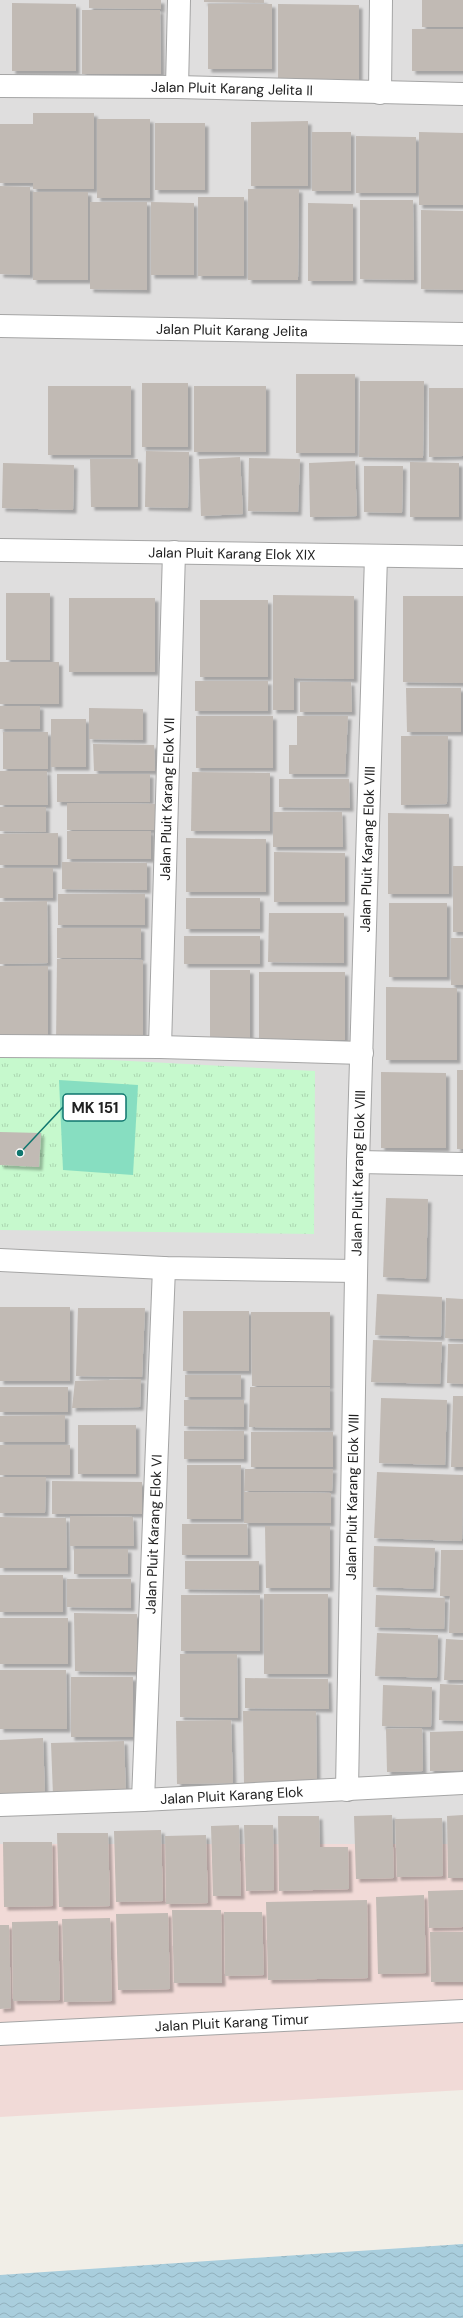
<svg xmlns="http://www.w3.org/2000/svg" width="463" height="2318" font-family="'DM Sans',sans-serif">
<defs>
<pattern id="park-tufts" width="24" height="20" patternUnits="userSpaceOnUse"><rect width="24" height="20" fill="#c6f9cd"/><path d="M3 7l-1-3M5 7V3M7 7l1-3M15 17l-1-3M17 17v-4M19 17l1-3" fill="none" stroke="#aad5b0"/></pattern>
<pattern id="water-waves" width="16" height="10" patternUnits="userSpaceOnUse"><rect width="16" height="10" fill="#a9cedd"/><path d="M0 5q4-4 8 0t8 0" fill="none" stroke="#91b1bd"/></pattern>
<filter id="shadow"><feDropShadow dx="3.5" dy="3.5" stdDeviation="1" flood-color="#0004"/></filter>
</defs>
<rect width="100%" height="100%" fill="#f1eee7"/>
<!-- residential -->
<rect fill="#dfdede" x="0" y="0" width="463" height="1844"/>
<!-- commercial -->
<polygon fill="#f1dad7" points="0,1844 463,1844 463,2090 0,2117"/>
<!-- park -->
<polygon fill="url(#park-tufts)" points="0,1054 315,1071 314,1234 0,1230"/>
<!-- pitch -->
<polygon fill="#87dec1" points="59,1080 138,1085 133,1175 63,1170"/>
<!-- water -->
<polygon fill="url(#water-waves)" points="463,2244 463,2318 0,2318 0,2275"/>
<!-- building -->
<g fill="#c1bab4" filter="url(#shadow)">
<polygon points="89,0 161,0 161,9 89,8"/>
<polygon points="204,0 264,0 264,3 204,2"/>
<rect x="422" y="0" width="41" height="27"/>
<polygon points="12,3 76,4 76,71 12,71"/>
<rect x="208" y="4" width="64" height="65"/>
<polygon points="278,4 359,5 359,86 278,86"/>
<polygon points="82,10 160,10 161,74 82,74"/>
<rect x="412" y="29" width="51" height="42"/>
<polygon points="33,113 94,113 94,189 33,189 33,151 33,183 0,183 0,124 33,124"/>
<rect x="97" y="119" width="53" height="79"/>
<polygon points="308,121 308,186 251,186 251,122"/>
<rect x="155" y="123" width="50" height="67"/>
<rect x="312" y="132" width="39" height="59"/>
<polygon points="419,132 463,133 463,205 419,205"/>
<polygon points="356,136 416,137 416,193 356,193"/>
<polygon points="0,186 30,187 30,275 0,274"/>
<polygon points="248,189 299,189 298,280 248,280"/>
<rect x="33" y="192" width="55" height="88"/>
<rect x="198" y="197" width="46" height="79"/>
<polygon points="360,200 413,200 414,280 360,279"/>
<polygon points="90,202 147,202 147,290 90,289"/>
<polygon points="151,202 194,203 194,275 151,275"/>
<polygon points="308,203 353,204 353,281 308,281"/>
<polygon points="421,210 463,211 463,290 421,289"/>
<rect x="296" y="374" width="59" height="79"/>
<polygon points="360,381 424,381 423,458 359,457"/>
<rect x="142" y="383" width="46" height="64"/>
<rect x="48" y="386" width="83" height="69"/>
<rect x="194" y="386" width="72" height="66"/>
<polygon points="429,388 463,388 463,456 429,457"/>
<polygon points="146,451 189,452 188,508 145,507"/>
<polygon points="240,457 243,514 201,516 199,459"/>
<polygon points="249,458 300,459 298,512 248,511"/>
<polygon points="90,459 138,459 138,507 91,507"/>
<polygon points="355,461 357,516 310,517 309,463"/>
<polygon points="410,462 459,463 459,517 410,517"/>
<polygon points="3,463 74,465 73,510 2,508"/>
<polygon points="364,466 403,466 402,513 364,512"/>
<rect x="6" y="593" width="44" height="67"/>
<polygon points="273,595 354,596 354,679 294,678 294,710 273,710"/>
<polygon points="403,596 463,596 463,683 403,682"/>
<rect x="69" y="598" width="86" height="74"/>
<rect x="200" y="600" width="68" height="77"/>
<rect x="0" y="662" width="59" height="42"/>
<rect x="195" y="681" width="73" height="30"/>
<polygon points="300,682 351,682 352,712 300,712"/>
<polygon points="406,688 461,688 461,732 407,732"/>
<rect x="0" y="706" width="40" height="23"/>
<polygon points="89,708 143,709 143,740 89,739"/>
<rect x="196" y="716" width="77" height="52"/>
<polygon points="297,716 348,716 345,774 289,774 289,745 297,745"/>
<rect x="51" y="719" width="35" height="48"/>
<rect x="3" y="732" width="45" height="37"/>
<polygon points="401,736 448,736 447,804 401,805"/>
<polygon points="93,744 154,745 155,771 94,771"/>
<polygon points="0,771 47,771 48,805 0,805"/>
<polygon points="192,772 270,773 270,831 191,831"/>
<rect x="57" y="774" width="93" height="28"/>
<polygon points="279,779 349,779 350,808 279,807"/>
<polygon points="67,803 155,804 155,830 67,830"/>
<polygon points="0,807 46,807 46,832 0,831"/>
<polygon points="273,812 342,812 343,847 273,847"/>
<polygon points="388,813 449,814 449,894 388,894"/>
<rect x="67" y="831" width="84" height="28"/>
<polygon points="58,833 58,865 0,865 0,834"/>
<polygon points="186,838 266,839 266,892 186,892"/>
<polygon points="274,852 345,853 345,902 274,902"/>
<polygon points="62,862 147,863 147,890 62,889"/>
<rect x="453" y="866" width="10" height="66"/>
<rect x="0" y="868" width="53" height="30"/>
<rect x="58" y="894" width="87" height="31"/>
<rect x="186" y="898" width="74" height="31"/>
<polygon points="47,901 48,963 0,964 0,902"/>
<rect x="389" y="903" width="58" height="74"/>
<polygon points="269,913 344,913 344,963 268,962"/>
<rect x="57" y="928" width="84" height="30"/>
<rect x="184" y="936" width="76" height="28"/>
<rect x="451" y="938" width="12" height="47"/>
<polygon points="57,959 143,960 143,1045 56,1045"/>
<rect x="0" y="966" width="48" height="73"/>
<rect x="210" y="970" width="40" height="72"/>
<rect x="259" y="972" width="86" height="68"/>
<polygon points="386,987 457,988 457,1060 386,1060"/>
<rect x="457" y="1070" width="6" height="79"/>
<polygon points="381,1072 446,1073 446,1148 381,1148"/>
<polygon points="0,1132 41,1133 39,1167 0,1165"/>
<polygon points="386,1198 428,1199 426,1279 383,1277"/>
<polygon points="377,1294 442,1297 441,1337 375,1335"/>
<polygon points="446,1298 463,1299 463,1339 445,1338"/>
<rect x="0" y="1307" width="70" height="74"/>
<polygon points="78,1308 145,1308 142,1377 76,1376"/>
<rect x="183" y="1311" width="66" height="60"/>
<polygon points="251,1312 330,1312 330,1386 252,1386"/>
<polygon points="373,1340 442,1342 440,1384 371,1382"/>
<polygon points="448,1344 463,1344 463,1384 447,1383"/>
<rect x="185" y="1375" width="56" height="22"/>
<polygon points="141,1379 140,1407 72,1408 75,1381"/>
<rect x="0" y="1387" width="68" height="25"/>
<polygon points="250,1387 330,1387 330,1428 249,1427"/>
<polygon points="453,1396 463,1396 463,1467 451,1467"/>
<polygon points="381,1398 447,1400 445,1465 379,1463"/>
<polygon points="184,1400 244,1400 244,1427 184,1426"/>
<polygon points="65,1415 65,1442 0,1442 0,1416"/>
<rect x="78" y="1425" width="58" height="49"/>
<rect x="184" y="1431" width="60" height="28"/>
<rect x="251" y="1432" width="82" height="35"/>
<rect x="0" y="1445" width="70" height="30"/>
<rect x="187" y="1465" width="54" height="54"/>
<polygon points="245,1469 333,1469 332,1491 244,1491"/>
<polygon points="377,1472 463,1475 462,1541 374,1538"/>
<polygon points="0,1477 46,1477 45,1513 0,1513"/>
<polygon points="52,1481 142,1482 142,1514 52,1514"/>
<polygon points="244,1492 331,1493 331,1523 244,1523"/>
<polygon points="70,1516 133,1517 134,1546 70,1546"/>
<polygon points="0,1517 66,1518 67,1568 0,1568"/>
<polygon points="182,1524 247,1524 248,1555 182,1555"/>
<polygon points="265,1526 330,1526 330,1588 266,1588"/>
<polygon points="374,1546 435,1548 433,1589 373,1587"/>
<rect x="74" y="1549" width="54" height="25"/>
<polygon points="441,1550 463,1550 463,1633 449,1633 450,1596 440,1596"/>
<polygon points="185,1561 259,1561 259,1590 185,1589"/>
<rect x="0" y="1575" width="63" height="37"/>
<polygon points="67,1579 131,1579 131,1608 67,1607"/>
<rect x="264" y="1594" width="64" height="80"/>
<rect x="181" y="1595" width="79" height="56"/>
<polygon points="376,1595 445,1598 444,1629 375,1627"/>
<polygon points="74,1613 137,1614 137,1672 75,1671"/>
<rect x="0" y="1618" width="68" height="46"/>
<polygon points="377,1633 438,1635 437,1678 375,1676"/>
<polygon points="446,1639 463,1640 463,1680 444,1680"/>
<polygon points="180,1654 237,1654 238,1718 180,1717"/>
<polygon points="0,1670 66,1670 67,1729 0,1729"/>
<rect x="71" y="1677" width="62" height="60"/>
<polygon points="245,1678 328,1679 329,1709 245,1708"/>
<polygon points="440,1684 463,1685 463,1721 439,1720"/>
<polygon points="383,1685 432,1687 431,1727 382,1726"/>
<polygon points="243,1711 316,1711 317,1783 244,1783"/>
<polygon points="231,1720 233,1783 177,1784 176,1721"/>
<polygon points="422,1728 423,1771 387,1772 386,1729"/>
<polygon points="463,1731 463,1770 430,1771 430,1732"/>
<polygon points="43,1738 45,1794 0,1796 0,1740"/>
<polygon points="124,1741 126,1792 53,1795 51,1743"/>
<polygon points="392,1815 394,1878 356,1879 354,1816"/>
<polygon points="463,1815 463,1878 448,1878 447,1816"/>
<polygon points="278,1816 319,1816 320,1847 348,1847 349,1889 279,1891"/>
<polygon points="442,1818 443,1876 397,1877 395,1819"/>
<polygon points="239,1825 241,1896 213,1896 211,1826"/>
<polygon points="244,1825 273,1825 274,1890 246,1891"/>
<polygon points="161,1830 163,1901 116,1902 114,1831"/>
<polygon points="57,1833 108,1833 110,1906 59,1907"/>
<polygon points="206,1835 208,1903 166,1904 165,1836"/>
<polygon points="3,1842 52,1842 53,1906 4,1907"/>
<polygon points="463,1890 463,1927 429,1928 428,1891"/>
<polygon points="424,1895 426,1973 378,1974 376,1897"/>
<polygon points="367,1900 368,1978 268,1980 266,1902"/>
<polygon points="172,1910 221,1910 222,1983 174,1983"/>
<polygon points="224,1912 262,1912 264,1975 225,1976"/>
<polygon points="168,1913 170,1989 118,1990 116,1914"/>
<polygon points="110,1918 112,2001 64,2002 62,1919"/>
<polygon points="58,1921 60,2000 13,2001 12,1922"/>
<polygon points="0,1925 9,1925 11,2008 0,2009"/>
<polygon points="430,1932 463,1932 463,1982 431,1982"/>
</g>
<g fill="none" stroke-linecap="round" stroke-linejoin="round">
<defs>
<g id="street">
<path id="s1" d="M0,86L177,87L463,94"/>
<polyline points="177,87 179,0"/>
<polyline points="380,93 381,0"/>
<path id="s2" d="M0,326L463,334"/>
<path id="s3" d="M0,550L463,557"/>
<polyline points="0,1046 160,1047 362,1053"/>
<path id="s4" d="M160,1047L174,552"/>
<polyline points="358,1162 463,1164"/>
<polyline points="0,1260 164,1268 356,1271"/>
<path id="s5" d="M347,1790L358,1162L376,556"/>
<path id="s6" d="M143,1800L164,1268"/>
<path id="s7" d="M0,1805L143,1800L463,1783"/>
<path id="s8" d="M0,2034L463,2011"/>
</g>
</defs>
<!-- street casing -->
<use href="#street" stroke="#a5a5a5" stroke-width="24"/>
<!-- street -->
<use href="#street" stroke="#fff" stroke-width="22"/>
</g>
<g text-anchor="middle" stroke-width="4" stroke-linejoin="round" paint-order="stroke">
<!-- street labels -->
<g font-size="14" fill="#212121" stroke="#fff">
<text dy="5" stroke="none"><textPath href="#s1" startOffset="232">Jalan Pluit Karang Jelita II</textPath></text>
<text dy="5" stroke="none"><textPath href="#s2" startOffset="232">Jalan Pluit Karang Jelita</textPath></text>
<text dy="5" stroke="none"><textPath href="#s3" startOffset="232">Jalan Pluit Karang Elok XIX</textPath></text>
<text dy="5" stroke="none"><textPath href="#s4" startOffset="248">Jalan Pluit Karang Elok VII</textPath></text>
<text dy="5" stroke="none"><textPath href="#s5" startOffset="941">Jalan Pluit Karang Elok VIII</textPath></text>
<text dy="5" stroke="none"><textPath href="#s5" startOffset="617">Jalan Pluit Karang Elok VIII</textPath></text>
<text dy="5" stroke="none"><textPath href="#s5" startOffset="293">Jalan Pluit Karang Elok VIII</textPath></text>
<text dy="5" stroke="none"><textPath href="#s6" startOffset="266">Jalan Pluit Karang Elok VI</textPath></text>
<text dy="5" stroke="none"><textPath href="#s7" startOffset="232">Jalan Pluit Karang Elok</textPath></text>
<text dy="5" stroke="none"><textPath href="#s8" startOffset="232">Jalan Pluit Karang Timur</textPath></text>
</g>
</g>
<!-- callouts -->
<path fill="none" stroke="#0f766e" stroke-width="1.5" d="M20 1153L63 1107"/>
<circle fill="#0f766e" stroke="#fff" stroke-width="1.5" cx="20" cy="1153" r="4"/>
<rect fill="#fff" stroke="#0f766e" stroke-width="1.5" x="63" y="1094" width="63" height="27" rx="4"/>
<g font-size="15" text-anchor="middle" font-weight="bold" fill="#212121">
<text x="95" y="1113">MK 151</text>
</g>
</svg>
